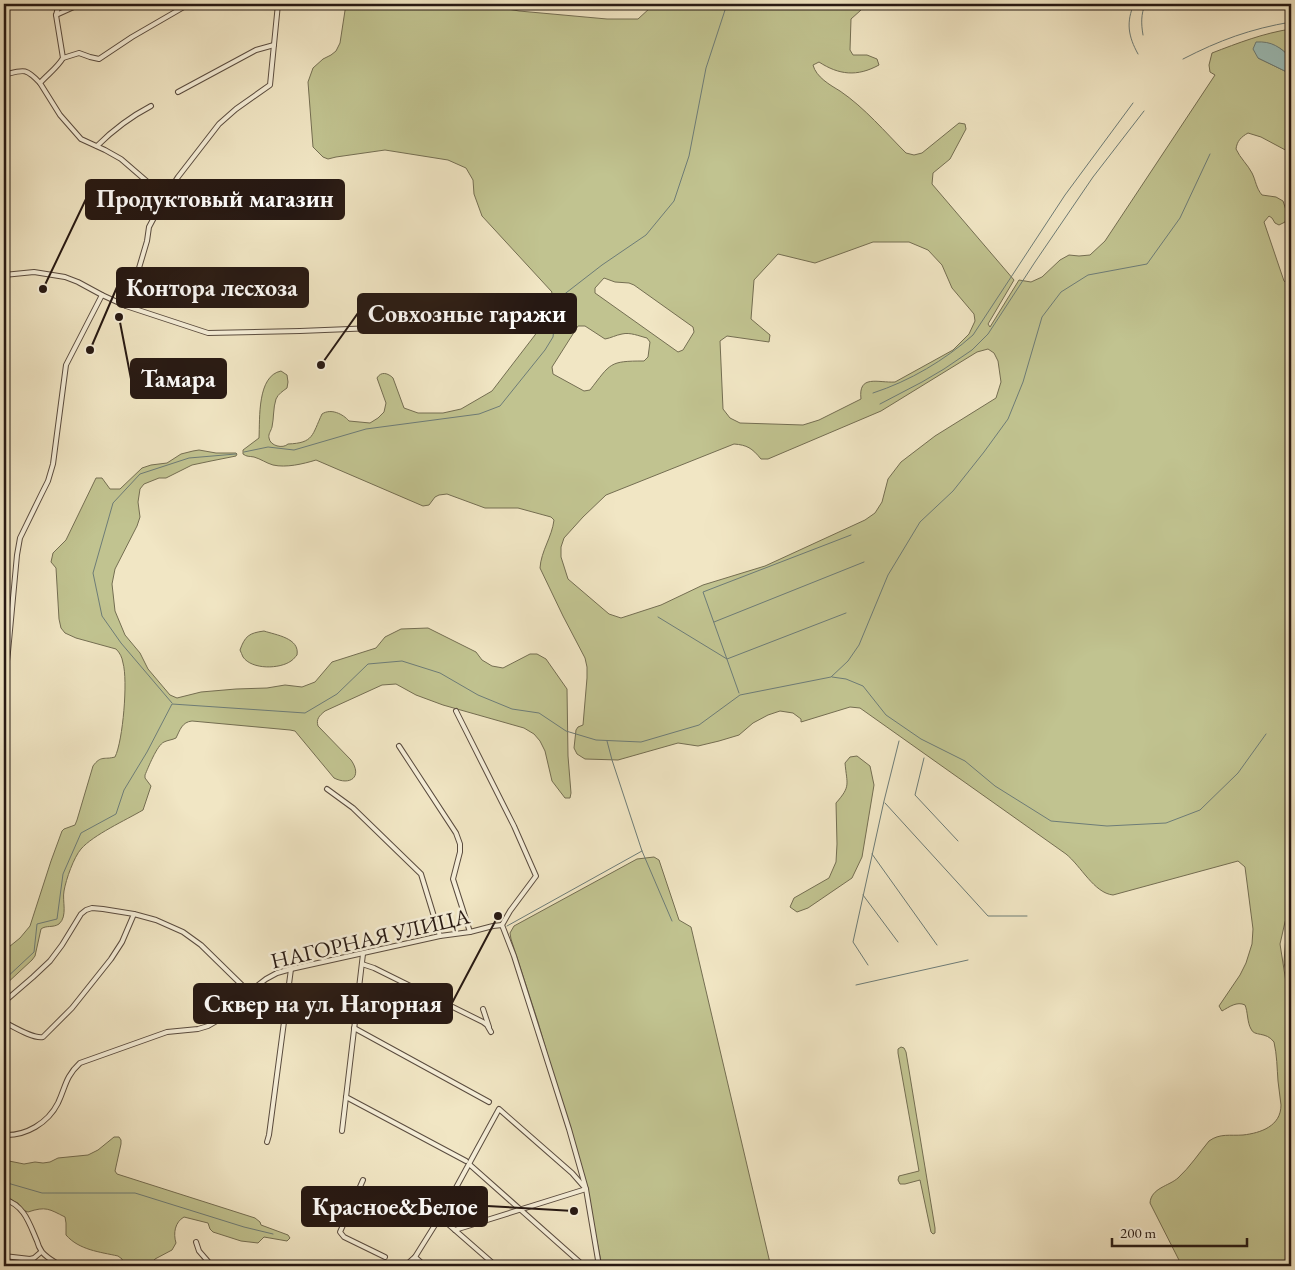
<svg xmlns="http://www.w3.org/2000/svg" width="1295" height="1270" font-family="'EB Garamond',serif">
<rect width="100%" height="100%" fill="#f1e6c4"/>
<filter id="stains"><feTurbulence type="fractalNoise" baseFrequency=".004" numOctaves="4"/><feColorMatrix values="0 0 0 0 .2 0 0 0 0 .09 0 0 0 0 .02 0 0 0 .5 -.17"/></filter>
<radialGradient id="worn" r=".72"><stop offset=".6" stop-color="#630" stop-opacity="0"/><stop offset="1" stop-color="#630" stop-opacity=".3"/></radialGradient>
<!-- green -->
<g fill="#c1c390" stroke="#746e52" fill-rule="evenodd">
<path d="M346,4H480L519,11L607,19H638L650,8L652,4H864L861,10L851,19L850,50L853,55H867L877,59L879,65C857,77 839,75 819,62L813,65C816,77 830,85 840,91C865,108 885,132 906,153L914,155L922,153L959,123L965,124L966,129L950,159L933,173L932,184L1014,280L988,324L990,327L1019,280L1031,282L1042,277L1060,260L1069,255L1079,256L1090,255L1105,241L1215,75L1210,72L1209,65L1212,53C1238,43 1264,33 1291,29V58L1280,48L1258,58L1291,74V153L1261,137L1248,133C1241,137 1237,141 1236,149C1240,158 1248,165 1252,173C1256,181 1256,188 1262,195L1276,197L1283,201L1287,213L1285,222L1279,225L1275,223L1272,218L1269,216L1264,222L1284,281L1288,284H1291V907L1285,922L1280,944L1291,1014V1266H1182L1150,1203C1151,1188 1169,1186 1178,1178C1190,1167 1199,1153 1209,1141C1220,1133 1230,1136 1243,1135C1261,1133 1281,1126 1281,1105C1280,1097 1279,1089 1278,1081C1277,1068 1277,1055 1274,1042C1266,1031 1254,1037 1251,1029C1247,1022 1248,1012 1245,1005C1237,1001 1229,1007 1222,1011L1219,1006L1240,975L1246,963L1252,944L1253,929L1245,867L1238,861L1113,895C1094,893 1081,866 1066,854L860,708L850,707L801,722V719L793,713L780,711L768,715L753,723L739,735L719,741L698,746L678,743L618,760L585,759L577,754L574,748L576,730L578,727L583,725L587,678V667L585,658L563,616L540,568C541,551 552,537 554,520L551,517L518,508H485L447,494L439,495L435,497L429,505L423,506L316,460C303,464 286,468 273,465C266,463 261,459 254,457C249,456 247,457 243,454V450L259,438C260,418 257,376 281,371L287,375L288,382L287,388C283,391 278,394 276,399C273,408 274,418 272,427C271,431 268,434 269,438C270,446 283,449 288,444C314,443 312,435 322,414C331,408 343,414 349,421L370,423L378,418L384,412L386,403L377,378C381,371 388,373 393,378L404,408L418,413H443L461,409L492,391L535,335L543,323L547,304L552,292L482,216L474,194L473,180L466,168L448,160L385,150L336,157L328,159L323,157L313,147L308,82L313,68L323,59L331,55L336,51L340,43ZM873,242H909L928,250L942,265L952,288L974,314L975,321L969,334L953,350L895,382C878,383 858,374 861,399L819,420L803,425L740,423L730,418L723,409L720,341L727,336L769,342L770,335L751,319L754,280L778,254L815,263ZM604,278L615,282L629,283L634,285L693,327L694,332L683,350L678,352L595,293V288ZM578,326H585L605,339C611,338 616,335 622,334C630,332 639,336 647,338L650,342L648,357L644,361C609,361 611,363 590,390L584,391L553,374L552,367ZM988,349L994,353L998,361L1001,382L996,398L935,436L901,462L888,479L882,502L875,513L865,520L765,566L703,585L661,605L621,618L609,614L568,579L561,557V547L564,538L583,517L606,495L734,444C747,445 752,448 761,459H768L881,411L977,352Z"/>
<path d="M199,450L216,453H236L237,454L236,456L211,461L192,465L166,478H159L144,484L140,489L138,502L140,517L137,526L115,569L112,584L115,611L125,635L140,653L148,669L170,695L177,698L201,692L236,689L267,688L285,685L302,687L315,682L332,662L376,648L385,637L401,629L428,628L476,652L482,660L492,666L503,668L530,654H537L546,659L567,689L568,756L571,793L570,798H565L552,781L545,751L540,741L534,734L524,728L443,705L416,695L396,684L382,685L325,711C319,716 316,719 318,726L351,760C363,777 350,786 334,778L295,731L290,730L192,721C182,722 180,730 176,738C172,740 168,740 164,742C157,745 148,768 145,775V778L151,786L143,810C126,820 93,835 81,849C74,857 66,879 64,891C62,901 68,916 59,924C53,928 46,925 41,929L35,956L32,960L4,986V951L20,938L30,926L51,861L62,831L64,829L75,825L77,820L93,766C101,755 104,760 115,757C123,741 128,680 123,663C122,657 120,653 116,649L76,638L65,633L61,628L59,619L56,568L51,562L53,553L66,540L96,478H102L110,489H120L142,468L151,465L167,463L181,454L193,451Z"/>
<path d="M264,631C276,635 300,638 297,655C295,657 294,659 291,661C280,669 252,670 243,657C242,655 241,652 240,650C245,636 249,633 264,631Z"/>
<path d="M857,756L870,766L874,785L862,857L852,878L808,908L797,912L790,907L794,898L829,878L836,862L837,844L836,803C851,786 847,785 845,763L850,757Z"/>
<polygon points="654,857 659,860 679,920 691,927 770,1263 769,1266 602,1266 586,1188 538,1022 511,939 510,933 514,926 637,859"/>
<polygon points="1291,913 1291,1001 1284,962 1287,923"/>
<polygon points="901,1047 904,1048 906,1052 935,1228 935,1233 933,1234 931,1232 920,1180 905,1184 900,1184 898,1180 899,1176 919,1171 898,1053 898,1049"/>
<path d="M114,1137H119L121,1140V1144L115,1171L117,1174L255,1218L260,1222L261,1225L288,1235L290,1238L287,1241L264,1237L258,1243L241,1241L213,1232L210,1229L208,1223L184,1217C175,1222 173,1233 176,1243L172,1250L155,1259L149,1266H124L122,1259L118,1256C100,1252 79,1250 66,1235V1223L65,1217C49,1209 46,1206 28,1212L23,1210L18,1203L4,1197V1160L24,1164L35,1162L43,1163L50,1162L58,1158L88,1155L98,1150Z"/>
</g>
<!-- water -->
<path fill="#9cbeb9" stroke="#6d7c77" d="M1256,42C1272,41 1280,47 1291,58V74L1258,58L1253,49Z"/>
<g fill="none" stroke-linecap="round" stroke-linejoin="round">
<!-- stream -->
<g stroke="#6d7c77" stroke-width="1">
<path d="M1134,4C1126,22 1128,36 1138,54"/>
<path d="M1143,35C1141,23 1141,15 1145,4"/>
<path d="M1183,59C1220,40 1250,29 1291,22"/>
<path d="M873,393C910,381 945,360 973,335L1065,195L1133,103"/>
<polyline points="880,404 922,382 944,369 972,350 988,334 1035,262 1093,177 1144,111"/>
<polyline points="244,452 268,447 294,450 366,429 479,414 500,406 545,350 553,337 555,319 562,296 602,265 646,235 674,201 689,156 706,68 727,4"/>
<polyline points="658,617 727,659 846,613"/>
<polyline points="714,622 864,562"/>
<polyline points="832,677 846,679 863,686 886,715 921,739 965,761 995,786 1051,821 1107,826 1166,823 1200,810 1238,773 1266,734"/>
<polyline points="739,693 703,592 851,535"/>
<polyline points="172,703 121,643 102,616 93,573 113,503 140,474 189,458 236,454"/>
<polyline points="607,741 612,760 642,851 672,921"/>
<polyline points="924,758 915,795 958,841"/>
<polyline points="885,803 988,916 1027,916"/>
<polyline points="872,854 937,945"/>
<polyline points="863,895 898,942"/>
<polyline points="507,926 642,851"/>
<polyline points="868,965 853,942 884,801 899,741"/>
<polyline points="4,980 34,952 37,924 57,919 63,874 81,833 116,814 124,790 147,752 172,704 305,713 337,694 368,664 402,661 440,673 478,695 512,709 539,713 566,731 596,740 641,742 699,725 740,695 831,677 848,661 859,645 888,575 920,522 953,491 984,452 1008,419 1023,382 1042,317 1061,292 1088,275 1147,264 1180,218 1210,154"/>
<polyline points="856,985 968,960"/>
<polyline points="4,1182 42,1193 135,1193 244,1227 273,1234"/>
</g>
<defs>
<g id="minor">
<path d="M59,4L56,15L63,58C57,68 48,74 40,83L60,115L81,139L105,150L121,159L165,197"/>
<polyline points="56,15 76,6 77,4"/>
<polyline points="63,58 79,53 90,57 99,59 132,37 189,4"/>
<path d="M4,75C23,70 25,67 40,83"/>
<polyline points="178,92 256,50 274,45"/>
<path d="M97,146C114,129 130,117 151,106"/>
<polyline points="4,275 34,272 65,277 78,282 102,295 126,306 208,333 300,331 399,327"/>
<polyline points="126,306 139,268 147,241 149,227 165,197 178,177 219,124 236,109 270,85 278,4"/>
<polyline points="4,688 8,652 17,555 20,538 42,493 48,481 53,464 66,365 102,295"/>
<polyline points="456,711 514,826 536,876 510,911 502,925"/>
<polyline points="399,746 456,833 460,844 460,852 453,879 470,932"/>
<polyline points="327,789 353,808 421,874 440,936"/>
<polyline points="502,925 514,956 569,1129 586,1189 599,1266"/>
<polyline points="362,964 374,968 483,1022 487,1025 491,1032"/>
<polyline points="4,1002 33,977 50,961 62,945 81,914 86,910 92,908 103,909 134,914 156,920 183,932 201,945 249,992"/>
<polyline points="483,1009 489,1027"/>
<path d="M4,1022C14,1027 33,1039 43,1037L72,1008L111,959L122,942L134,914"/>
<polyline points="354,1028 489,1102"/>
<polyline points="346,1097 466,1161"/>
<polyline points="342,1131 363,954"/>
<path d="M4,1135C26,1136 48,1123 58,1103C66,1086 65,1077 80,1063L167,1032L198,1029L208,1026L222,1018L249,992L266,979L277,973L291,969L440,936L470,932L493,926L502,925"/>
<polyline points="267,1142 269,1135 291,969"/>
<polyline points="469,1164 584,1266"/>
<polyline points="363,1180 340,1232 344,1237 385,1257"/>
<path d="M4,1199C25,1206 29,1223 37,1241C38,1245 40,1249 42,1252C47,1258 55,1262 61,1266"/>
<polyline points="440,1217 496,1266"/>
<polyline points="196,1242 199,1251 212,1266"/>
<polyline points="4,1256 30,1259 34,1258 41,1252"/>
<polyline points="415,1257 425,1266"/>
<polyline points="405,1266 415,1257 440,1217 499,1109 572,1173 586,1189 455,1230"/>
</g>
</defs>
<!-- minor casing -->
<use href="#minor" stroke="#5a4c3f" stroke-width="6"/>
<!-- minor -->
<use href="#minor" stroke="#f6efd9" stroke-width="4"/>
</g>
<g text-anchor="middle" stroke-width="5" stroke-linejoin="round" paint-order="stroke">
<!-- street labels -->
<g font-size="22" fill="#271913" stroke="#f6efd9">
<text transform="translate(370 938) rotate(-13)" y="8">НАГОРНАЯ УЛИЦА</text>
</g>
</g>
<!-- callouts -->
<path fill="none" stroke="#271913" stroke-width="2" d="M43 289L86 199M90 350L117 287M321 365L358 313M119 317L131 379M498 916L452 1003M574 1211L487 1206"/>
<g fill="#271913" stroke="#f6efd9" stroke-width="2">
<circle cx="43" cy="289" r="5"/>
<circle cx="90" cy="350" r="5"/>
<circle cx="321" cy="365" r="5"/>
<circle cx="119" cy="317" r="5"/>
<circle cx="498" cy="916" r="5"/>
<circle cx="574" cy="1211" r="5"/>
</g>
<g fill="#271913" stroke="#271913" stroke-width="2">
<rect x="86" y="180" width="258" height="39" rx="5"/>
<rect x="117" y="268" width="191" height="39" rx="5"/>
<rect x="358" y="294" width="218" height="39" rx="5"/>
<rect x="131" y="359" width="95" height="39" rx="5"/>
<rect x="194" y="984" width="258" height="39" rx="5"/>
<rect x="302" y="1187" width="185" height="39" rx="5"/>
</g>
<g font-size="24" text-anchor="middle" font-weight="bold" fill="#fff">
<text x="215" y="207">Продуктовый магазин</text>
<text x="212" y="296">Контора лесхоза</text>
<text x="467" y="322">Совхозные гаражи</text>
<text x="178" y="387">Тамара</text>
<text x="323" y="1012">Сквер на ул. Нагорная</text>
<text x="395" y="1215">Красное&amp;Белое</text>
</g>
<!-- margin -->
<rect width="1295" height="1270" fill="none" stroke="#f1e6c4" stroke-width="20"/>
<rect x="5" y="5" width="1285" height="1260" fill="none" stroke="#271913" stroke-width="2.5"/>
<rect x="10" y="10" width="1275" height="1250" fill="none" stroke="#271913"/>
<!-- scale -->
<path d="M1112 1238v8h135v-8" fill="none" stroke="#271913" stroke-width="2.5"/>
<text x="1120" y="1238" font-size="15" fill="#271913" stroke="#f6efd9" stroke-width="4" paint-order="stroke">200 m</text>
<rect width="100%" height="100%" filter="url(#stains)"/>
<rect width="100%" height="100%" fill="url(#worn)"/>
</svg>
